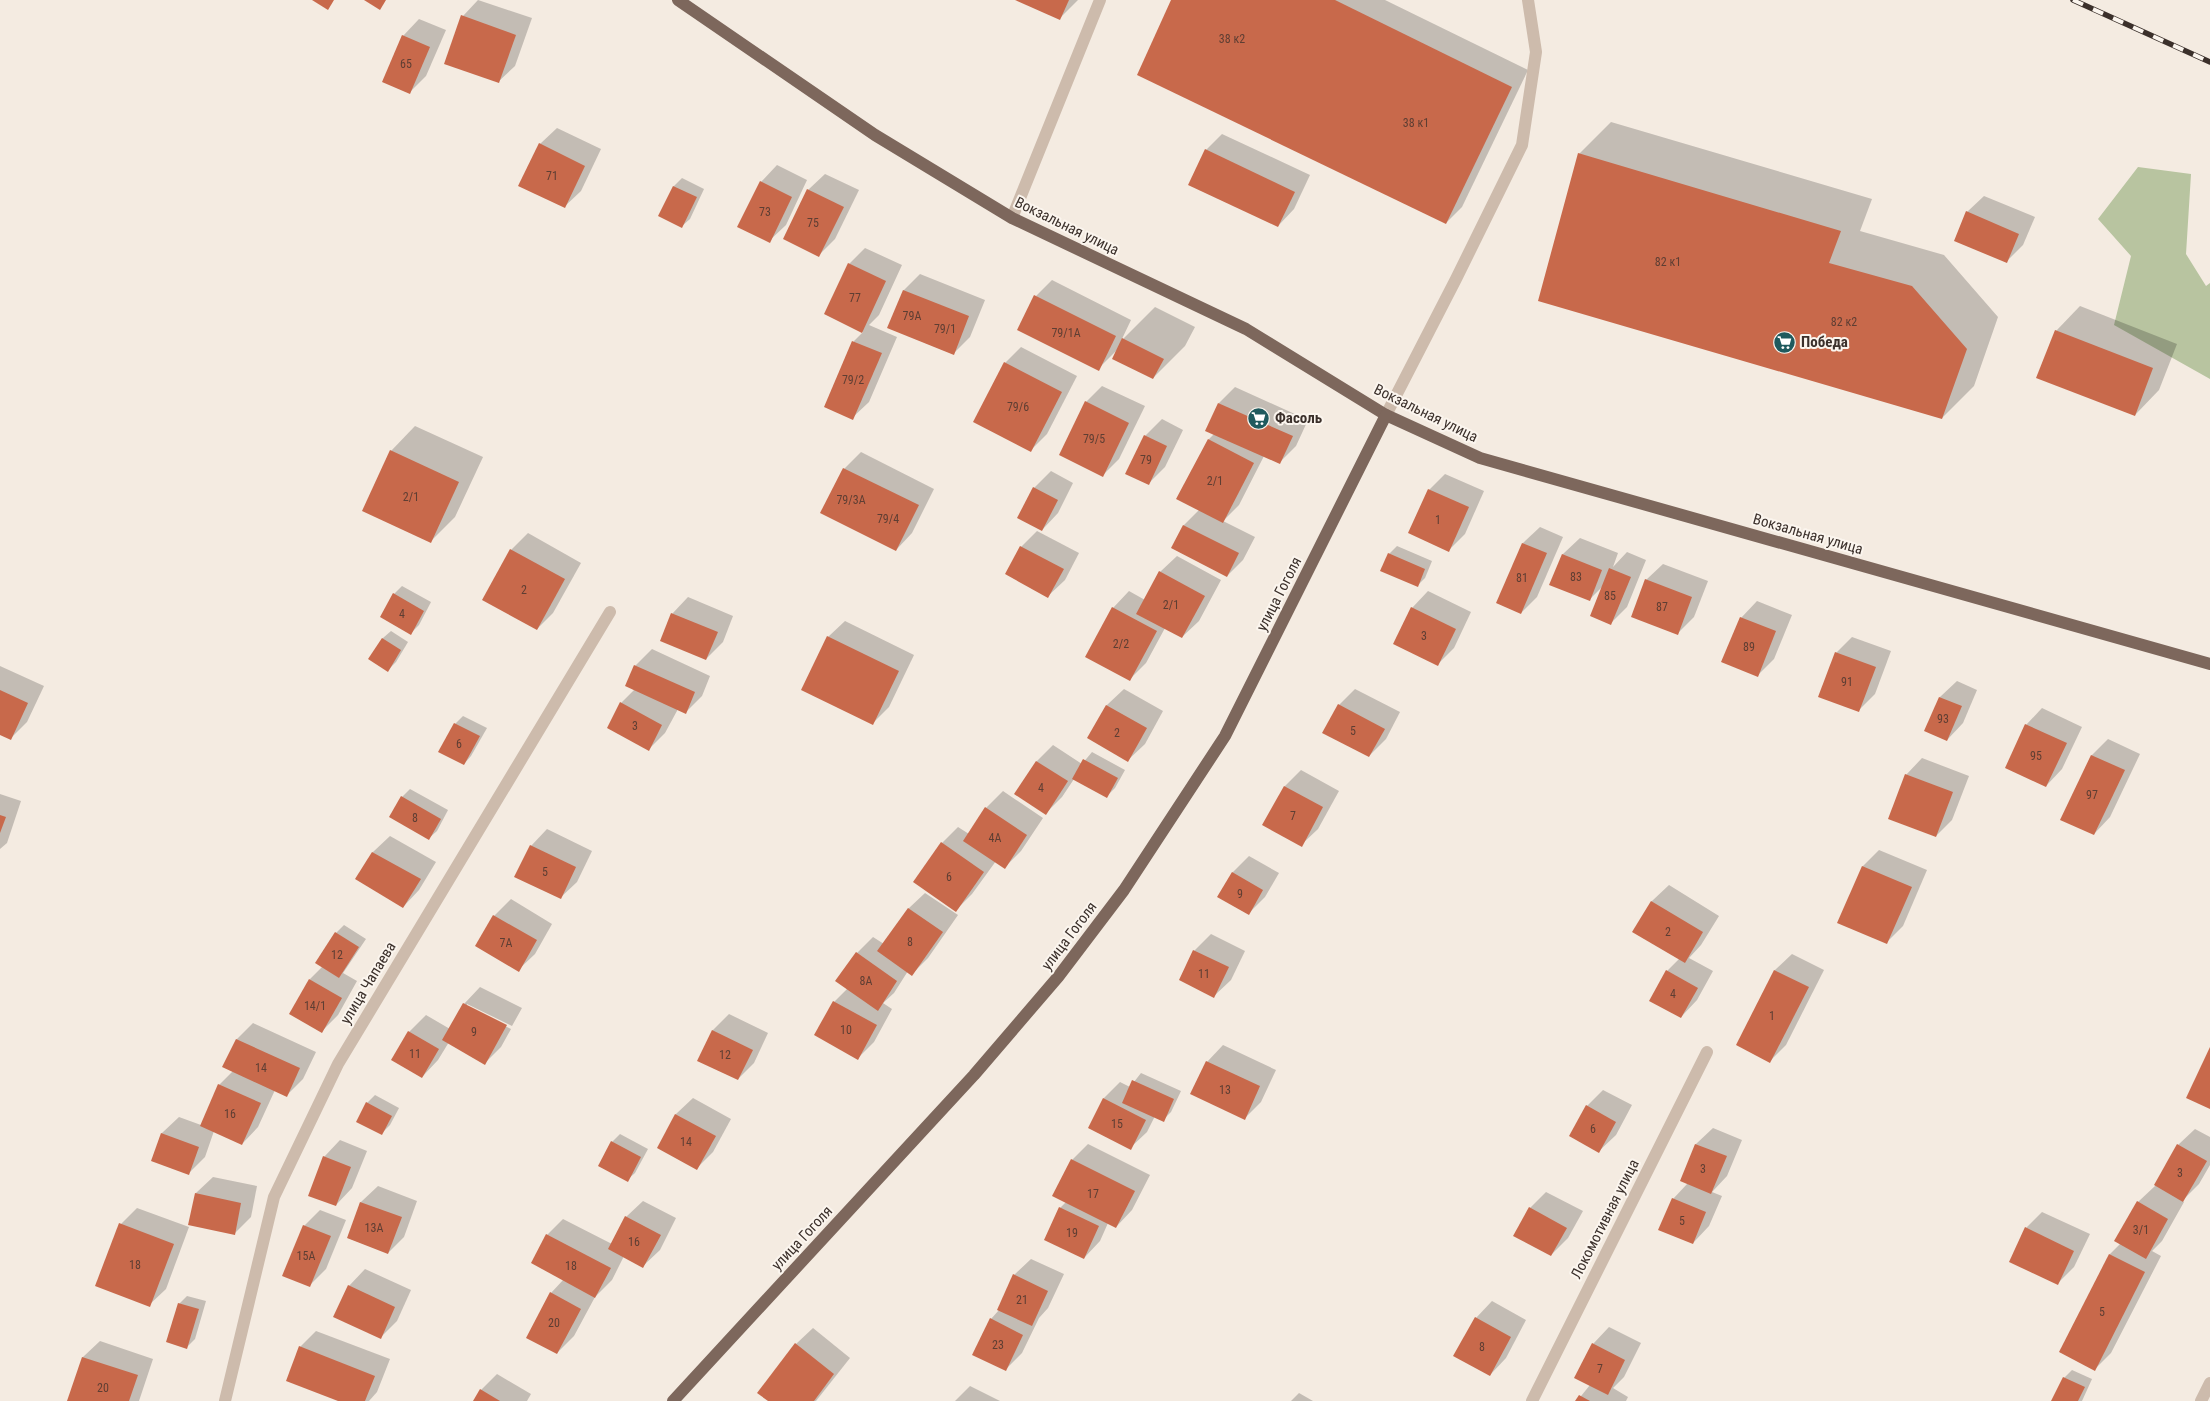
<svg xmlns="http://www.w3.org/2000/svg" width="2210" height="1401" font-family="'Roboto Condensed',sans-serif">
<rect width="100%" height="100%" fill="#f4ebe1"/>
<!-- green -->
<polygon fill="#b8c4a0" points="2138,167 2191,174 2186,254 2206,286 2210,283 2210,379 2114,325 2131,256 2098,219"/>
<!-- shadow -->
<g fill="#0003">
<polygon points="478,0 532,18 515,66 498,82 463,16"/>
<polygon points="1018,0 1078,0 1060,18"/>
<polygon points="1172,0 1385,0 1528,70 1462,207 1446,223"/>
<polygon points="419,19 446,30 426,76 410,92 403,36"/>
<polygon points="1611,122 1872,199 1860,231 1944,255 1998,317 1974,386 1942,418 1579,154"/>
<polygon points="557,128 601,149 581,191 564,207 540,144"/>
<polygon points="1222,134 1310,175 1294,209 1278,226 1206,150"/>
<polygon points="777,165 807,180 786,225 769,241 761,182"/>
<polygon points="825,174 859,190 835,239 819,255 808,190"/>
<polygon points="682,178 704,189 690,219 682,226 660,216 674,186"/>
<polygon points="1984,196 2035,217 2023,245 2006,262 1967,212"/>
<polygon points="865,248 902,265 879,315 869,325 897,337 869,402 852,418 825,407 854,341 863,332 825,314 849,264"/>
<polygon points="920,274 985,300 970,337 953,354 889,328 904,290"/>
<polygon points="1052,280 1131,320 1121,341 1155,307 1195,327 1185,346 1153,378 1117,350 1098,369 1036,296"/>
<polygon points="2080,306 2177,344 2159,390 2135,415 2056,331"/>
<polygon points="1021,347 1077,376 1047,434 1031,450 1005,363"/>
<polygon points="1102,386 1145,406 1119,459 1103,475 1086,402"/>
<polygon points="1235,387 1308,420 1296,446 1279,463 1264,456 1239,505 1223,521 1255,537 1243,560 1227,576 1172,548 1184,525 1200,509 1209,439 1214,434 1219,403"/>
<polygon points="1162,419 1183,430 1165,467 1148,484 1127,473 1145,436"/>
<polygon points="415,426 483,457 455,517 431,541 391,451"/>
<polygon points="861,452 934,489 912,533 896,550 822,513 844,469"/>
<polygon points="1051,471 1073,483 1058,513 1042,530 1019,518 1034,488"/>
<polygon points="1445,474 1484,491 1465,534 1449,550 1429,490"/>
<polygon points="1540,527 1563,537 1537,597 1521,613 1497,603 1523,543"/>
<polygon points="1037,531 1079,553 1065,580 1048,596 1021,547"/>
<polygon points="528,533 581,563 553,613 537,629 484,600 511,550"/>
<polygon points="1580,538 1618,553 1613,567 1627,552 1646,560 1627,607 1611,623 1603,586 1589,600 1551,584 1563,554"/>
<polygon points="1397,546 1432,561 1425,578 1417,586 1389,554"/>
<polygon points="1177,556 1221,580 1199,621 1182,637 1165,628 1146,663 1130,679 1113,608 1129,591 1145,600 1160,572"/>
<polygon points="1663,564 1708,581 1694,617 1678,633 1646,580"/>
<polygon points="402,586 431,602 419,625 411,633 394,594"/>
<polygon points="1428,591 1471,612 1454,648 1438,664 1412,608"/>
<polygon points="688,597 733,616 723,642 706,659 672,614"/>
<polygon points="1757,601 1792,615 1774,659 1758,675 1741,618"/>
<polygon points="845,621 914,655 889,707 873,723 828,637"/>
<polygon points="391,631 408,642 396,662 388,670 370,659 383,638"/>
<polygon points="1852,637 1891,651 1875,694 1858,711 1836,653"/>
<polygon points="652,649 710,676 702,696 686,712 678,709 665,733 649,749 621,703 635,689 626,685 635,666"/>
<polygon points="0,666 44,686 27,722 11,738 0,733"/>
<polygon points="1957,681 1977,690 1963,723 1947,740 1926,731 1940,697"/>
<polygon points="1124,689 1163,711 1145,744 1128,760 1089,738 1107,705"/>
<polygon points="1355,689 1400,712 1386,739 1369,756 1339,705"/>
<polygon points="2042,708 2082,727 2062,769 2046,786 2026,725"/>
<polygon points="463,716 487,728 471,756 464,764 440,751 455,724"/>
<polygon points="2108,739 2140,754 2110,817 2094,834 2062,819 2092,755"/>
<polygon points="1053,745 1082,764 1092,752 1125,770 1115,788 1107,796 1074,779 1062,797 1046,813 1016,794 1037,761"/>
<polygon points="1922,758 1969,776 1952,820 1936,836 1906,775"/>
<polygon points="1301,770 1339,791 1318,829 1301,845 1264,824 1285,786"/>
<polygon points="410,789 448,810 437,831 429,838 402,797"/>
<polygon points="1003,791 1043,818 1021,851 1005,867 996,861 972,894 956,910 942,843 958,827 969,834 986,808"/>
<polygon points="0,794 21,801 7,843 0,849"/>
<polygon points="547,829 592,851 577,882 560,898 531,846"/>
<polygon points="390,836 436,862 419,890 403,907 356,879 373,852"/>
<polygon points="1879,850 1927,870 1903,926 1887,942 1839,922 1863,866"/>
<polygon points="1249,856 1279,873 1265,897 1248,914 1219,897 1233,872"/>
<polygon points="1669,885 1719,916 1701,945 1689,958 1713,971 1697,1000 1681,1017 1667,971 1679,959 1634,931 1652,901"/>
<polygon points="925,893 958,915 928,958 912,974 908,971 894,993 883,1003 892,1009 874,1042 858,1058 834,1002 848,988 857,953 873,937 884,944 908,909"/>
<polygon points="511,899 552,924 535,954 518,970 477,946 494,916"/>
<polygon points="344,925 366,939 343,973 357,981 338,1015 322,1031 310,979 323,966 317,963 336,933"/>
<polygon points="1211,934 1245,951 1231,980 1214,996 1194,951"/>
<polygon points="1792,954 1824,970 1786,1045 1770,1061 1738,1045 1775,970"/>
<polygon points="480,987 522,1008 512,1026 467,1004 467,1007 511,1029 501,1047 485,1063 449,1042 438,1060 422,1077 393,1060 409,1032 426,1015 450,1029 464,1004"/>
<polygon points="729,1014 768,1033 754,1063 738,1079 699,1060 713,1030"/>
<polygon points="253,1023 316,1052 303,1079 286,1096 275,1090 258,1127 242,1144 214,1131 205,1157 189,1173 153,1160 162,1133 179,1117 201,1125 219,1085 233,1071 224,1067 237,1039"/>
<polygon points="1223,1045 1276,1070 1261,1102 1245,1118 1207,1062"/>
<polygon points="1141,1073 1181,1091 1171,1112 1163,1120 1155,1116 1147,1132 1130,1148 1089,1128 1104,1098 1120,1082 1130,1087"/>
<polygon points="1603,1090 1632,1105 1616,1135 1599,1151 1587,1106"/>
<polygon points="375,1095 399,1108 390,1125 382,1133 367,1103"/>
<polygon points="693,1098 731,1119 713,1152 697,1168 659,1148 676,1114"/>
<polygon points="1713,1128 1742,1140 1727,1176 1712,1192 1722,1196 1709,1226 1693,1243 1673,1199 1688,1183 1681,1180 1696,1144"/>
<polygon points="2195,1129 2210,1137 2210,1165 2199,1184 2182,1201 2184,1202 2162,1241 2152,1251 2161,1256 2111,1353 2095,1369 2060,1352 2110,1254 2121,1243 2138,1202 2155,1186 2178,1145"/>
<polygon points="620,1134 648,1149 635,1173 627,1180 599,1166 612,1142"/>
<polygon points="340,1140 367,1151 352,1188 336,1205 324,1157"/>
<polygon points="1088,1144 1150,1175 1132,1210 1116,1227 1108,1223 1100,1241 1084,1258 1060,1208 1066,1202 1072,1160"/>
<polygon points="213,1177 257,1186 251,1217 234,1234 189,1224 196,1193"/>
<polygon points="378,1186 417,1201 404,1237 388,1253 348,1238 361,1202"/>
<polygon points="1546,1192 1583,1211 1568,1238 1551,1255 1530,1208"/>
<polygon points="643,1201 676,1218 660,1250 643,1266 624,1256 612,1280 595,1297 574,1336 557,1353 551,1293 564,1279 547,1235 563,1219 612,1244 626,1217"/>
<polygon points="137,1208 189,1227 166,1289 149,1305 121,1224"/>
<polygon points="320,1210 346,1220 326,1269 310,1285 304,1226"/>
<polygon points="2042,1212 2090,1234 2074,1267 2058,1283 2026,1228"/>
<polygon points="1031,1259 1064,1274 1048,1308 1039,1318 1022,1353 1005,1370 991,1319 999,1310 1014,1275"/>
<polygon points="365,1269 411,1290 397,1321 381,1337 349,1286"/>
<polygon points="187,1296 206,1301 195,1339 187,1347 179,1304"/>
<polygon points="1492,1301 1526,1320 1506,1358 1490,1375 1476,1318"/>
<polygon points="1609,1327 1641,1343 1624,1377 1613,1388 1628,1397 1626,1401 1577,1401 1590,1385 1593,1344"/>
<polygon points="813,1328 850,1358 816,1401 770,1401 796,1344"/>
<polygon points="316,1331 390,1359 377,1392 369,1401 342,1401 300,1347"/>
<polygon points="100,1341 153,1359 139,1401 69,1401 83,1357"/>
<polygon points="2072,1370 2092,1379 2082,1401 2053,1401 2064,1378"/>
<polygon points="497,1374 531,1394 527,1401 474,1401 481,1390"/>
<polygon points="970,1386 1000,1401 955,1401"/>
<polygon points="1299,1393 1313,1401 1291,1401"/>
</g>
<!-- building -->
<g fill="#c8694b">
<polygon points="312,0 334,0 328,10"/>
<polygon points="364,0 386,0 380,10"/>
<polygon points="1015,0 1069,0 1060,20"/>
<polygon points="1171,0 1335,0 1512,87 1446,224 1137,75"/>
<polygon points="461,15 516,35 499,83 444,64"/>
<polygon points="402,35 430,47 410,94 382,82"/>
<polygon points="539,143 585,166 565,208 518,186"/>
<polygon points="1205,149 1295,192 1278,227 1188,185"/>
<polygon points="1578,153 1841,231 1829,263 1912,286 1967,349 1942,419 1538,301"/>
<polygon points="760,181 792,197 770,243 737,227"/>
<polygon points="673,186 697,197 682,228 658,216"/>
<polygon points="807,189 844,207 819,257 783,239"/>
<polygon points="1966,211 2019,234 2007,263 1954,241"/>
<polygon points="848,263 886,281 862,333 824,314"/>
<polygon points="903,290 969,316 954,355 887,328"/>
<polygon points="1034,295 1116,336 1099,371 1017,330"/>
<polygon points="2055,330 2153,368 2135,416 2036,378"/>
<polygon points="1122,338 1164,359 1153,379 1112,359"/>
<polygon points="852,341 882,353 853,420 824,407"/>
<polygon points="1004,362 1062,392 1031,452 973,422"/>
<polygon points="1085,401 1129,423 1103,477 1059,455"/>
<polygon points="1218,403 1293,436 1280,464 1205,431"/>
<polygon points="1144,435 1167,446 1149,485 1125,474"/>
<polygon points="1208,439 1254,463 1223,523 1176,499"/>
<polygon points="390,450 459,482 431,543 362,511"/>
<polygon points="843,468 919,505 896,551 820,513"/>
<polygon points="1033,487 1058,500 1042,531 1017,518"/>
<polygon points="1428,489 1469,507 1449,552 1408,533"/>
<polygon points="1183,525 1239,553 1227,577 1171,548"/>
<polygon points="1522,543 1547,553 1521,614 1496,603"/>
<polygon points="1020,546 1064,569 1048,598 1005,574"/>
<polygon points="510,549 565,579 537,630 482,600"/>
<polygon points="1388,553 1425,569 1418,587 1380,571"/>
<polygon points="1562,554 1602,570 1590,601 1549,585"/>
<polygon points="1609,568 1631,577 1611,625 1590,616"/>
<polygon points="1159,571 1205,596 1182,638 1136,614"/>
<polygon points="1645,579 1692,597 1678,635 1631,617"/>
<polygon points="393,593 424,611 411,635 380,617"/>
<polygon points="1112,607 1157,631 1130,681 1085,657"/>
<polygon points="1411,607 1456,629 1438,666 1393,644"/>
<polygon points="671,613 718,632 706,660 660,641"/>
<polygon points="1740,617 1776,631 1758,677 1721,662"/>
<polygon points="827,636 899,671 873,725 801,690"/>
<polygon points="382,638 401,650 388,672 368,659"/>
<polygon points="1835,652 1876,667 1859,712 1818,697"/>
<polygon points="634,665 695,692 686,714 625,686"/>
<polygon points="0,690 28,703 11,740 0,735"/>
<polygon points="1939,697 1962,706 1947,741 1924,731"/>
<polygon points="620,702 662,725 649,751 607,728"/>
<polygon points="1338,704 1385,729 1369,757 1322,733"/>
<polygon points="1106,705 1147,728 1128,762 1087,738"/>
<polygon points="454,723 480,736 464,765 438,752"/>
<polygon points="2025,724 2067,743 2046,787 2005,768"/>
<polygon points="2091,755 2125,770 2094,835 2060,820"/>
<polygon points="1083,759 1118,778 1107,798 1072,779"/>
<polygon points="1036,761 1068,781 1046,815 1014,794"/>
<polygon points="1905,774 1953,792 1936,837 1888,819"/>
<polygon points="1284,786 1323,807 1302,847 1262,825"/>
<polygon points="401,796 441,819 429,840 389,817"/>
<polygon points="985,807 1027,835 1005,869 963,841"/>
<polygon points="0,815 6,817 0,833"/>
<polygon points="941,842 984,872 956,912 913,882"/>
<polygon points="530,845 576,867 561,899 514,877"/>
<polygon points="372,852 421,879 403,908 355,879"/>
<polygon points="1862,866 1912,887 1887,944 1837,923"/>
<polygon points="1232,872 1263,890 1249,915 1217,897"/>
<polygon points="1651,901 1703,932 1685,963 1632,932"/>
<polygon points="908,908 943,932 912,976 877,951"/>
<polygon points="493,915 537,940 519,972 475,946"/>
<polygon points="335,932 359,947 339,978 315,963"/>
<polygon points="1193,950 1229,967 1214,998 1179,980"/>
<polygon points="856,952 897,981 878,1011 835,981"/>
<polygon points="1666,970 1698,988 1681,1018 1649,1001"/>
<polygon points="1774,970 1809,987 1770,1063 1736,1045"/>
<polygon points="309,979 342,998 322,1033 289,1014"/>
<polygon points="833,1001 877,1025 858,1060 814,1035"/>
<polygon points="463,1003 507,1025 485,1065 442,1040"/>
<polygon points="712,1030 753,1050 738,1080 697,1061"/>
<polygon points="408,1031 439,1049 422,1078 391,1060"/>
<polygon points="236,1039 300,1068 287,1097 222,1067"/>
<polygon points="2210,1047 2210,1109 2186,1098"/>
<polygon points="1206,1061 1260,1086 1245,1120 1190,1094"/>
<polygon points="1132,1080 1174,1099 1164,1122 1122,1103"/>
<polygon points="218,1084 261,1103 242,1145 200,1126"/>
<polygon points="1103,1098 1146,1120 1131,1150 1088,1128"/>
<polygon points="366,1102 392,1116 382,1135 356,1122"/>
<polygon points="1586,1105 1616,1122 1599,1153 1569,1136"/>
<polygon points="675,1114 716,1136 697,1170 657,1148"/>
<polygon points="161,1133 199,1147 189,1175 151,1161"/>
<polygon points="611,1141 641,1157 628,1182 598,1166"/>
<polygon points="1695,1144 1727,1156 1711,1194 1680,1181"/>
<polygon points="2177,1144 2207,1161 2183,1202 2154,1185"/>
<polygon points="323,1156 351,1167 336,1206 308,1196"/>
<polygon points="1071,1159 1135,1191 1116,1228 1052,1196"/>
<polygon points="195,1193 241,1203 235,1235 188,1225"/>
<polygon points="1672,1198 1706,1212 1693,1244 1658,1230"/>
<polygon points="2137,1201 2168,1219 2146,1259 2114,1241"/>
<polygon points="360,1202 402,1217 388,1254 347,1238"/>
<polygon points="1059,1207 1099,1226 1084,1259 1044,1240"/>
<polygon points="1529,1207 1567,1228 1551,1256 1513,1236"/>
<polygon points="625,1216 661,1235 643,1268 608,1249"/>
<polygon points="119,1223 174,1244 150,1307 95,1286"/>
<polygon points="303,1225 331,1236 310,1287 282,1276"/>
<polygon points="2025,1227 2074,1251 2058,1285 2009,1262"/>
<polygon points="546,1234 611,1268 595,1298 531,1263"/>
<polygon points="2109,1254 2145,1272 2095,1371 2059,1352"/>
<polygon points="1013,1274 1048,1291 1032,1326 997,1310"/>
<polygon points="348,1285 395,1307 381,1339 333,1317"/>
<polygon points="550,1292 581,1309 557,1354 526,1338"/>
<polygon points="178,1303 199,1309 187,1349 166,1342"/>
<polygon points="1475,1317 1511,1337 1490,1376 1453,1356"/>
<polygon points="990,1318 1023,1335 1006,1371 972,1355"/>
<polygon points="795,1343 834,1374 814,1401 768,1401 757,1393"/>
<polygon points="1592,1343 1625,1360 1608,1395 1574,1378"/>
<polygon points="299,1346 375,1376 365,1401 338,1401 286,1381"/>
<polygon points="82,1357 138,1375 129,1401 67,1401"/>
<polygon points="2063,1377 2085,1387 2078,1401 2051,1401"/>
<polygon points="480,1389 500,1401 473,1401"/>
<polygon points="1579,1395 1590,1401 1575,1401"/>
</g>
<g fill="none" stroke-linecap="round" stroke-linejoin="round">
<!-- minor -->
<g stroke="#cdbbac" stroke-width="12">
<polyline points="1012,218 1100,0"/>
<polyline points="1386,415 1456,279 1522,145 1536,52 1528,0"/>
<polyline points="225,1401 274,1197 338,1064 610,612"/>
<polyline points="1532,1401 1707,1052"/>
<polyline points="2201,1401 2210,1383"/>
</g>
<!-- major -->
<g stroke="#7d675c" stroke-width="12">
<polyline points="678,0 875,135 1012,218 1246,329 1386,415 1480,458 2210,664"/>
<polyline points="673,1401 974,1075 1058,977 1124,890 1225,736 1386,415"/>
</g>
<defs>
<polyline id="rail" points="2073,0 2210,62"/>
</defs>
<!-- rail casing -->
<use href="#rail" stroke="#3b302b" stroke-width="5.5"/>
<!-- rail -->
<use href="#rail" stroke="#fbf5ee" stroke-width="4" stroke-dasharray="11" stroke-linecap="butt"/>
</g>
<!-- icons -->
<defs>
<symbol id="supermarket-disc" viewBox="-11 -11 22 22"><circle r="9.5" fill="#1f5a5e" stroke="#fbf5ee"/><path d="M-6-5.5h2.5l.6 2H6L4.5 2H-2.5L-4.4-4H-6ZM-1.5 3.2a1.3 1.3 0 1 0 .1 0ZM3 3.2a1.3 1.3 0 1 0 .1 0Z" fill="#fff"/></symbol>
</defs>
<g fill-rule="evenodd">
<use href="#supermarket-disc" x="1772" y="330" width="25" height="25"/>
<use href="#supermarket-disc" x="1246" y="406" width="25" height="25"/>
</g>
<g text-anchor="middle" stroke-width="4" stroke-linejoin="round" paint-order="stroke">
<!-- number labels -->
<g font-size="12" fill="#5e3e33">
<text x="1232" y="43">38 к2</text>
<text x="406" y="68">65</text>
<text x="1416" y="127">38 к1</text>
<text x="552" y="180">71</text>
<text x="765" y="216">73</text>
<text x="813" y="227">75</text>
<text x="1668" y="266">82 к1</text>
<text x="855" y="302">77</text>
<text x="912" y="320">79А</text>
<text x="1844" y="326">82 к2</text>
<text x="945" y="333">79/1</text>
<text x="1066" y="337">79/1А</text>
<text x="853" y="384">79/2</text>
<text x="1018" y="411">79/6</text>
<text x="1094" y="443">79/5</text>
<text x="1146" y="464">79</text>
<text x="1215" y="485">2/1</text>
<text x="411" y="501">2/1</text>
<text x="851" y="504">79/3А</text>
<text x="888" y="523">79/4</text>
<text x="1438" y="524">1</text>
<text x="1576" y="581">83</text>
<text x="1522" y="582">81</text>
<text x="524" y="594">2</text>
<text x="1610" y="600">85</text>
<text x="1171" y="609">2/1</text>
<text x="1662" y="611">87</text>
<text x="402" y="618">4</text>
<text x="1424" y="640">3</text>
<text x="1121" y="648">2/2</text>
<text x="1749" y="651">89</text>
<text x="1847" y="686">91</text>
<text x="1943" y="723">93</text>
<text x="635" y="730">3</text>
<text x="1353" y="735">5</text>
<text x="1117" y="737">2</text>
<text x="459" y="748">6</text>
<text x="2036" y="760">95</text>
<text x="1041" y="792">4</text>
<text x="2092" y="799">97</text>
<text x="1293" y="820">7</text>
<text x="415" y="822">8</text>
<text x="995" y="842">4А</text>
<text x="545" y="876">5</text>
<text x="949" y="881">6</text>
<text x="1240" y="898">9</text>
<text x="1668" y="936">2</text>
<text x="910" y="946">8</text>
<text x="506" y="947">7А</text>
<text x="337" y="959">12</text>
<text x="1204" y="978">11</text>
<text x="866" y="985">8А</text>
<text x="1673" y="998">4</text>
<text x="315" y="1010">14/1</text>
<text x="1772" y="1020">1</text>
<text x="846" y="1034">10</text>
<text x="474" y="1036">9</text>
<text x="415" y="1058">11</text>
<text x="725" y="1059">12</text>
<text x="261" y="1072">14</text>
<text x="1225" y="1094">13</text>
<text x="230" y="1118">16</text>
<text x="1117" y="1128">15</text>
<text x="1593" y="1133">6</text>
<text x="686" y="1146">14</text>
<text x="1703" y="1173">3</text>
<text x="2180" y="1177">3</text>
<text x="1093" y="1198">17</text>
<text x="1682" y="1225">5</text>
<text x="374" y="1232">13А</text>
<text x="2141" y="1234">3/1</text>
<text x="1072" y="1237">19</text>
<text x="634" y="1246">16</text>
<text x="306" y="1260">15А</text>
<text x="135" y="1269">18</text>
<text x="571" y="1270">18</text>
<text x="1022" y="1304">21</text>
<text x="2102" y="1316">5</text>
<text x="554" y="1327">20</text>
<text x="998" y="1349">23</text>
<text x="1482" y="1351">8</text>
<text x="1600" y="1373">7</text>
<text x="103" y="1392">20</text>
</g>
<!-- street labels -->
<g font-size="15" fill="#3b302b" stroke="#fbf5ee">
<text transform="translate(1067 226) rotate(26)" y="5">Вокзальная улица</text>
<text transform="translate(1426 413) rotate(26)" y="5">Вокзальная улица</text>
<text transform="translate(1808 534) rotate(16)" y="5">Вокзальная улица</text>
<text transform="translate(1279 594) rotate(-63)" y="5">улица Гоголя</text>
<text transform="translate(1069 936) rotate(-53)" y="5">улица Гоголя</text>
<text transform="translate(368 983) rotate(-59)" y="5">улица Чапаева</text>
<text transform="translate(1605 1219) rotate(-63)" y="5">Локомотивная улица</text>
<text transform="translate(802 1238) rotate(-47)" y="5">улица Гоголя</text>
</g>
<!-- poi labels -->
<g font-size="15" font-weight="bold" fill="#3b302b" stroke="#fbf5ee" text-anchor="start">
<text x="1801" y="347">Победа</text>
<text x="1275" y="423">Фасоль</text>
</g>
</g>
</svg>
